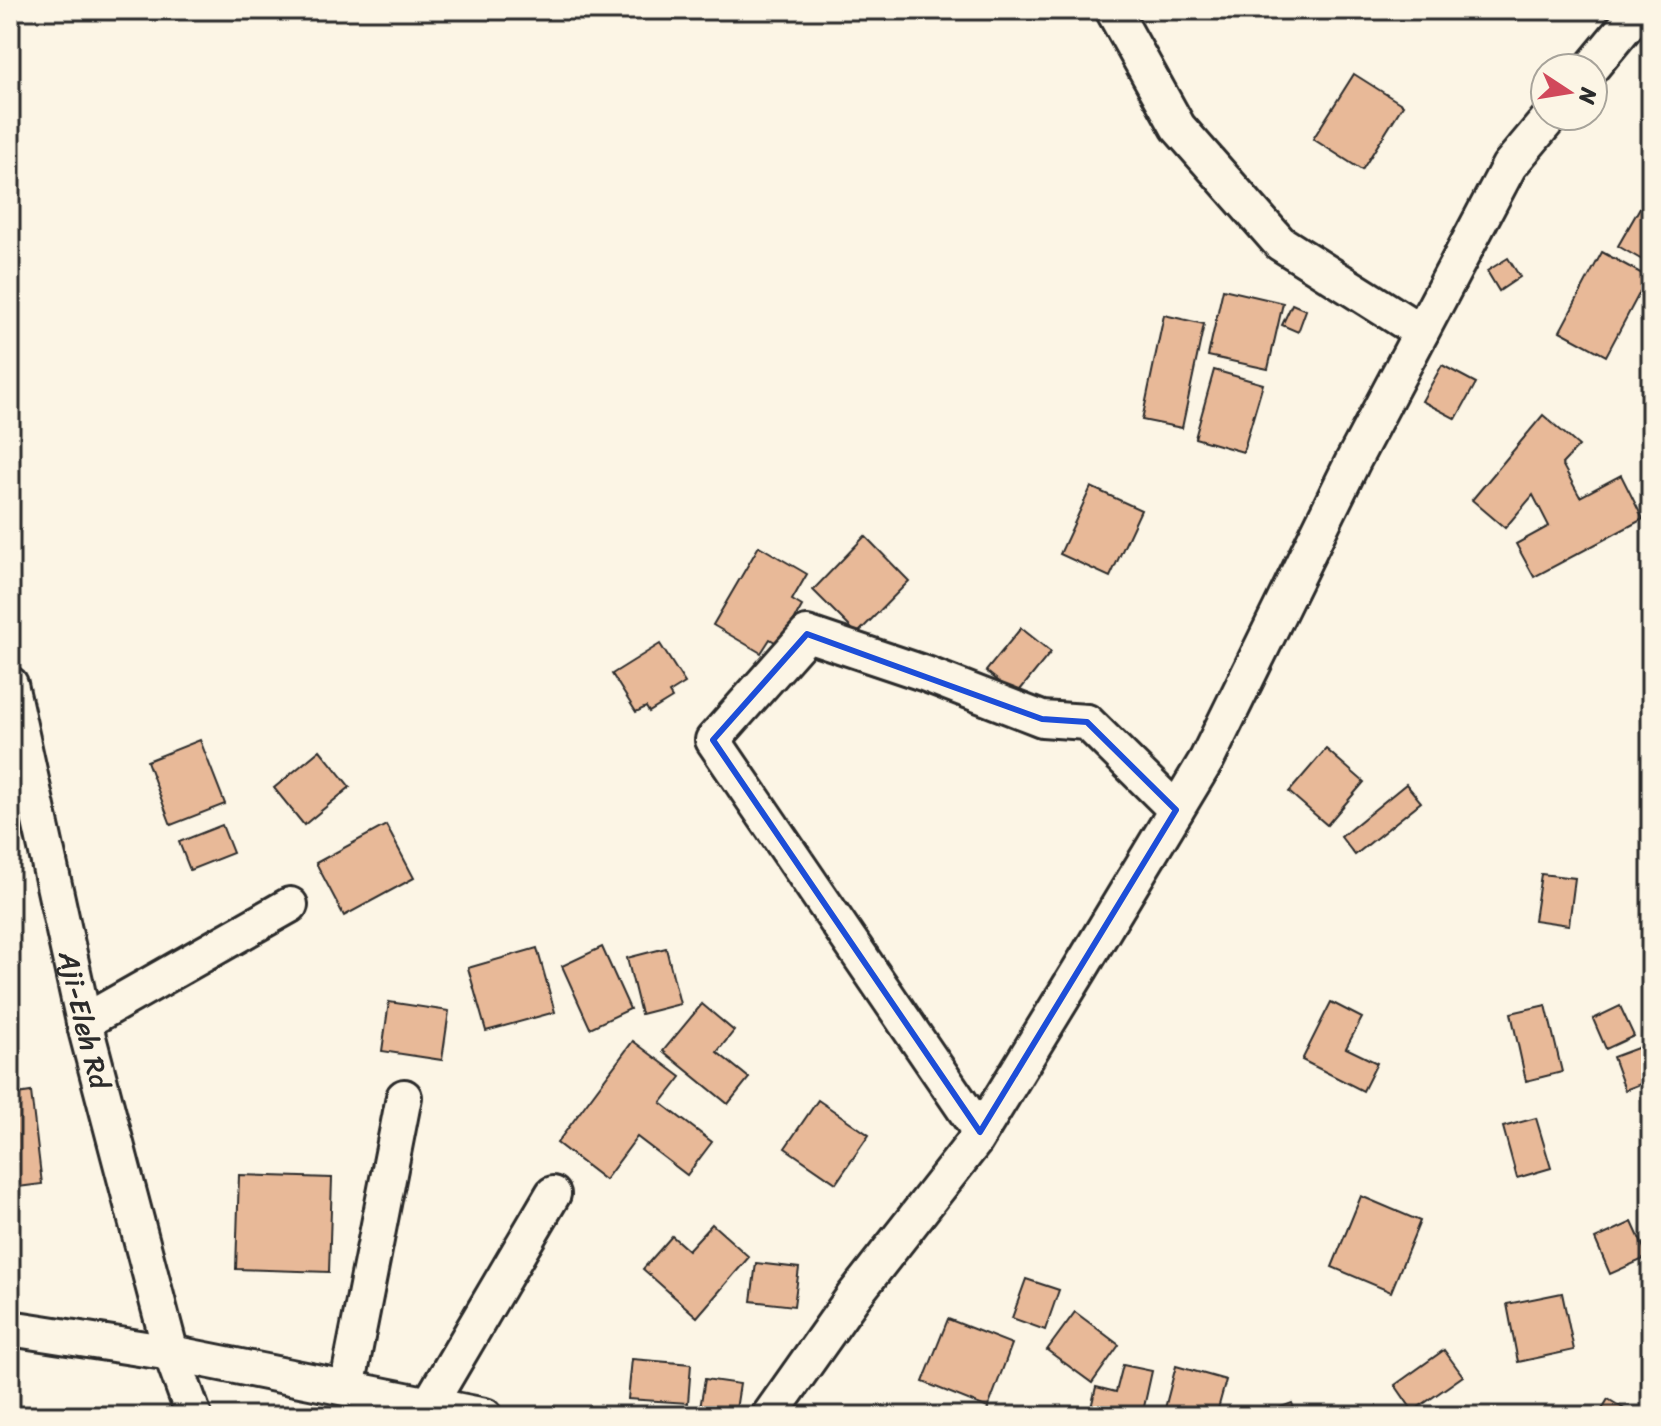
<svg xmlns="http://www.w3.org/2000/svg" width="1661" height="1426" font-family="Sriracha,sans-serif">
<rect width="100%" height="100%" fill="#fcf5e5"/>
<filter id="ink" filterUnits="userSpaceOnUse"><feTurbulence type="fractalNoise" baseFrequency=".0125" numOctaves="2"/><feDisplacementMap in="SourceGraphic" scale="16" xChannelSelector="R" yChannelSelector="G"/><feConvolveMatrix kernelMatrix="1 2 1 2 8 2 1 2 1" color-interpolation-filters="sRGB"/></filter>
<g filter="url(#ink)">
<!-- building -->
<g fill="#e8b998" stroke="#2b2b2b" stroke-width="2">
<polygon points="1354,74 1403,105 1362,170 1313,139"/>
<polygon points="1646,197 1651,200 1651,265 1618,246"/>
<polygon points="1602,252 1648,277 1606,356 1560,331"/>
<polygon points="1508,258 1520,277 1499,291 1487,271"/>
<polygon points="1223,289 1283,303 1268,369 1208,356"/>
<polygon points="1292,304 1306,310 1298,332 1282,325"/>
<polygon points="1164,315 1204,324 1182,428 1142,420"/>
<polygon points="1442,365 1476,383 1456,419 1422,401"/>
<polygon points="1214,370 1263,384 1243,452 1195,438"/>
<polygon points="1543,415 1579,446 1562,464 1580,497 1621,475 1643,519 1534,577 1516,544 1549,526 1533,495 1505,528 1472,500"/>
<polygon points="1091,487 1141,510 1110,577 1060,554"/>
<polygon points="865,536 909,581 857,634 813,590"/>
<polygon points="759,546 807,574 792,600 802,606 780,645 770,639 761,653 713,625"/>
<polygon points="1021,628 1051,652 1016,695 986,671"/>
<polygon points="660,644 685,683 669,693 672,698 649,712 646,707 636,712 612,674"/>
<polygon points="200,740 225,804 171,825 147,761"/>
<polygon points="1326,749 1364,782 1327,825 1289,792"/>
<polygon points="320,750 350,787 304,825 274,788"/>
<polygon points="1406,784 1421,802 1355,855 1341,837"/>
<polygon points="222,825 233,853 190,870 179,842"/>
<polygon points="386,825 414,878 344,916 316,863"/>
<polygon points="1541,874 1575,878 1569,925 1534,920"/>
<polygon points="602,947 630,1009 590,1028 562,966"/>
<polygon points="537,948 555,1012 486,1031 468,968"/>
<polygon points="666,948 680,1004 641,1014 627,958"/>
<polygon points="389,1002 449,1011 442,1060 382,1051"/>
<polygon points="1331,1002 1362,1018 1346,1048 1377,1063 1363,1091 1302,1060"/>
<polygon points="702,1004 734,1031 717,1052 749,1078 728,1104 663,1051"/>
<polygon points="1546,1005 1562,1072 1526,1081 1511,1013"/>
<polygon points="1620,1006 1634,1036 1606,1049 1593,1019"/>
<polygon points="633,1041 681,1077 661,1103 712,1142 687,1175 637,1137 605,1180 557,1143"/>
<polygon points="1651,1043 1651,1080 1625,1090 1613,1057"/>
<polygon points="31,1092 42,1184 10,1188 10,1095"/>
<polygon points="818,1100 869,1135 836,1183 785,1148"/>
<polygon points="1536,1118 1551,1168 1517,1178 1503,1127"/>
<polygon points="239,1175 332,1178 329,1272 236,1269"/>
<polygon points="1361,1196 1420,1221 1391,1292 1332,1267"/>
<polygon points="1632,1222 1648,1257 1610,1274 1595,1239"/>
<polygon points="712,1224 749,1257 697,1317 643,1269 672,1236 688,1250"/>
<polygon points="756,1263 799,1268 794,1306 751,1301"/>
<polygon points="1026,1279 1059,1290 1045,1330 1012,1318"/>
<polygon points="1562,1293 1574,1350 1518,1362 1507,1304"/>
<polygon points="1075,1312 1119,1345 1092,1383 1047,1350"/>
<polygon points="948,1319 1012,1344 988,1408 923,1382"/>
<polygon points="1444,1350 1463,1376 1413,1411 1395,1385"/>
<polygon points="632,1359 691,1364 688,1403 628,1399"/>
<polygon points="1123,1365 1152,1371 1142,1416 1089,1416 1096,1387 1116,1392"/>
<polygon points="1176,1366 1226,1380 1216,1416 1163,1416"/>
<polygon points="705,1379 740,1384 735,1416 699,1414"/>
<polygon points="1608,1399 1636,1416 1598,1416"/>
<polygon points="1292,1403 1297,1416 1257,1416"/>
</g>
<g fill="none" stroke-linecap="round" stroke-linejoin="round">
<defs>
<g id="minor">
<polyline points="1113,10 1178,127 1280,243 1421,332"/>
<polyline points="1591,68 1639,10"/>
<path id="s1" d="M10,684L84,1022L171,1353L194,1416"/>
<polyline points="84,1022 290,905"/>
<polyline points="980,1132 713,740 807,634 926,674 1042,719 1087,722 1176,810"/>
<polyline points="10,1328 171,1353 485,1416"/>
<polyline points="347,1388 404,1097"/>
<polyline points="429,1405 553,1194"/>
<polyline points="769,1416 853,1297 975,1141 1079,971 1207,759 1353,461 1509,166 1551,116"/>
</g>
</defs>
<!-- minor casing -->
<use href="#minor" stroke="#2b2b2b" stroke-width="40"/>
<!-- minor -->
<use href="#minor" stroke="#fcf5e5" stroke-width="34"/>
</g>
</g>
<!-- marked area -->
<path fill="none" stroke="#1d4ed8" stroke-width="6" stroke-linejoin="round" d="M807,634L1042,719L1087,722L1176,810L980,1132L713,740Z"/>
<g text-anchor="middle" stroke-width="7" stroke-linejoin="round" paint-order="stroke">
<!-- street labels -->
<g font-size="28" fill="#2b2b2b" stroke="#fcf5e5">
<text dy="10" stroke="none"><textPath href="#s1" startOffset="344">Aji-Eleh Rd</textPath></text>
</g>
</g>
<!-- margin -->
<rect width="1661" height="1426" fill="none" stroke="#fcf5e5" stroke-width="40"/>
<rect x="20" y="20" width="1621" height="1386" fill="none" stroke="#2b2b2b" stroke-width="3" filter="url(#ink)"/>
<!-- north arrow -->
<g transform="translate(1569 92) rotate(102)"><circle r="38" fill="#fcf5e5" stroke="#a8a49b" stroke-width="2"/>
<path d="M0-6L14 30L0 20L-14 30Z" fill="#d1495b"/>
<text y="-12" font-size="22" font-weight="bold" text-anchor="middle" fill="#2b2b2b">N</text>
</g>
</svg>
